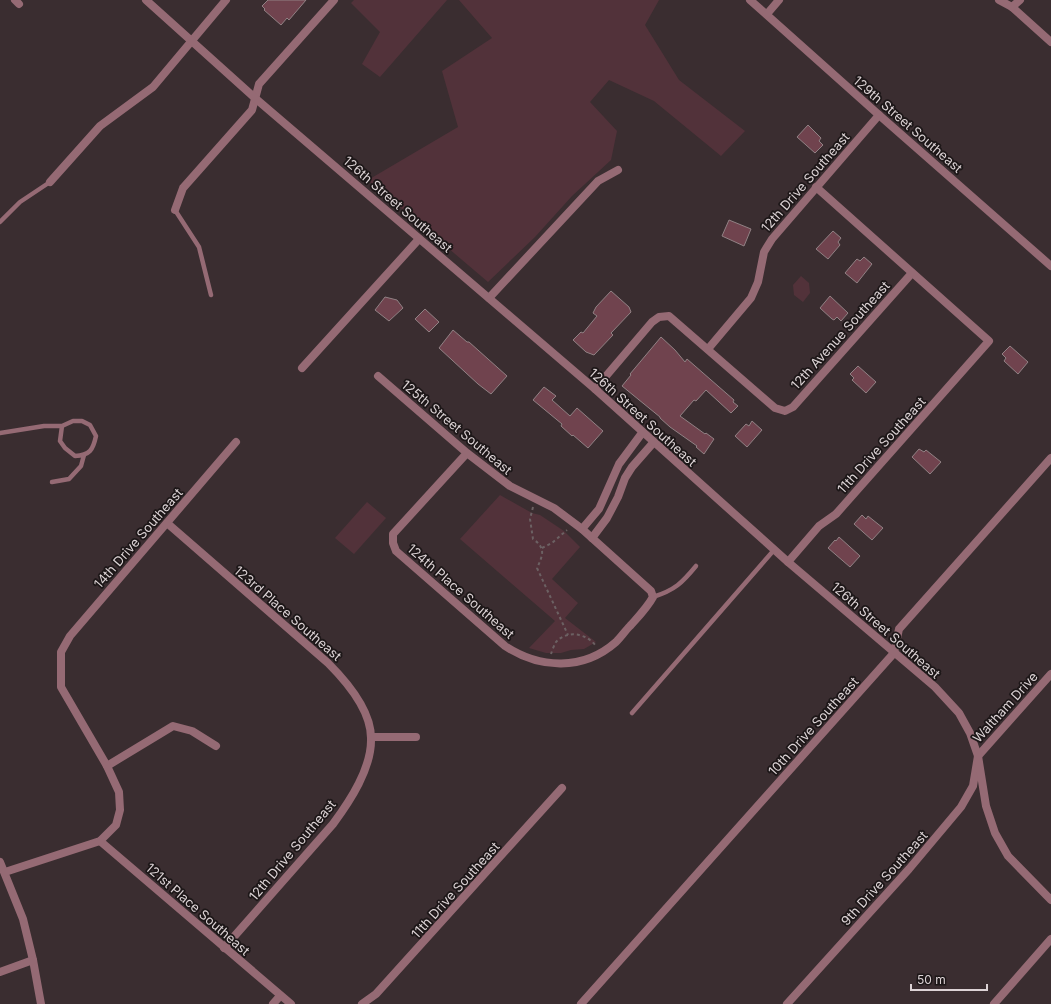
<svg xmlns="http://www.w3.org/2000/svg" width="1051" height="1004" font-family="Inter,sans-serif">
<rect width="100%" height="100%" fill="#3a2d30"/>
<!-- green -->
<g fill="#52323a">
<polygon points="354,0 447,0 380,77 362,64 380,32 351,3"/>
<polygon points="459,0 659,0 645,25 679,80 745,131 721,156 654,101 609,80 590,102 617,131 611,160 572,196 535,237 488,282 368,180 458,127 442,71 492,38"/>
<polygon points="801,276 809,283 810,293 803,302 794,295 793,285"/>
<polygon points="500,495 532,513 540,515 564,531 580,547 552,579 578,603 565,618 596,642 584,649 571,650 561,653 546,653 529,648 555,621 460,539"/>
<polygon points="367,502 386,518 354,554 335,538"/>
</g>
<!-- building -->
<g fill="#70434e" stroke="#918184">
<polygon points="268,0 306,0 289,20 287,18 281,25 264,10 265,9 262,6"/>
<polygon points="808,125 821,138 819,141 823,145 815,153 797,137"/>
<polygon points="729,220 751,229 744,246 722,236"/>
<polygon points="833,231 841,238 838,242 840,245 828,259 816,249"/>
<polygon points="864,257 872,264 857,283 845,273 856,260 857,259 860,261"/>
<polygon points="611,291 629,307 631,312 611,333 613,335 594,355 586,352 573,340 581,332 583,333 597,316 593,313 596,307"/>
<polygon points="830,296 848,313 841,321 837,317 834,320 832,319 820,308"/>
<polygon points="385,297 397,300 403,308 389,321 375,310"/>
<polygon points="425,309 439,322 429,332 415,319"/>
<polygon points="453,330 467,342 469,342 507,376 491,394 478,384 439,348"/>
<polygon points="661,337 675,350 685,362 687,359 734,400 733,402 738,406 731,413 706,390 696,401 694,400 680,416 705,434 706,433 714,439 704,454 696,447 697,446 670,427 660,418 660,417 622,386 631,375 630,374"/>
<polygon points="1010,346 1028,362 1018,374 1004,361 1006,358 1002,354"/>
<polygon points="858,366 876,382 866,393 852,380 854,378 850,374"/>
<polygon points="544,387 556,396 552,400 570,416 577,408 603,431 588,448 573,435 572,436 561,426 562,424 533,400"/>
<polygon points="752,421 762,430 747,447 735,436 746,424 749,426"/>
<polygon points="919,449 924,452 926,450 941,462 930,474 912,457"/>
<polygon points="862,515 866,519 868,516 883,528 872,540 854,524"/>
<polygon points="839,537 860,556 850,567 828,548 835,540 836,541"/>
</g>
<g fill="none" stroke-linecap="round" stroke-linejoin="round">
<!-- path -->
<g stroke="#6c6163" stroke-width="2" stroke-dasharray="3 3" stroke-linecap="butt">
<path d="M533,507L530,519L533,539C546,548 543,555 537,568L568,635"/>
<polyline points="542,548 552,543 567,530"/>
<path d="M551,654C552,651 554,645 556,642C568,629 587,634 596,646"/>
</g>
<!-- service -->
<g stroke="#956a74" stroke-width="4.5">
<polyline points="175,210 199,247 211,295"/>
<polyline points="0,222 20,202 50,182"/>
<path d="M0,433L44,426H62L73,421H82L90,425L96,436C93,450 90,455 75,456L65,448L60,441L62,426"/>
<polyline points="52,482 69,479 81,466 84,455"/>
<path d="M653,597C675,590 682,583 696,566"/>
<polyline points="632,713 774,550"/>
</g>
<!-- minor -->
<g stroke="#956a74" stroke-width="8">
<polyline points="15,0 19,4"/>
<polyline points="750,0 879,115 1051,266"/>
<polyline points="999,0 1012,7 1051,42"/>
<polyline points="1012,7 1020,0"/>
<polyline points="767,14 779,0"/>
<polyline points="50,182 100,126 153,87 226,0"/>
<polyline points="175,210 183,188 252,110 259,84 334,0"/>
<polyline points="489,298 598,181 618,170"/>
<polyline points="708,349 751,298 758,282 764,252 772,239 879,115"/>
<polyline points="302,368 419,239"/>
<path d="M378,376L467,453L510,486L554,508L582,529L651,591L653,597C647,608 638,617 630,626C625,631 621,637 616,642C583,671 540,669 505,646L396,551L393,543V534L467,453"/>
<polyline points="595,389 652,322 659,317 669,316 775,408 785,411 793,407 912,273"/>
<path d="M167,523L328,663C346,681 371,710 371,738C372,768 350,801 333,824L224,948"/>
<polyline points="582,529 599,509 619,464 642,433"/>
<polyline points="592,538 607,518 618,497 625,478 632,467 653,443"/>
<polyline points="788,562 819,526 836,514 989,341 816,187"/>
<polyline points="371,737 416,737"/>
<polyline points="107,766 173,726 192,731 216,746"/>
<polyline points="100,841 291,1004"/>
<polyline points="0,862 23,919 33,960 41,1004"/>
<polyline points="5,872 100,841 116,825 120,810 119,792 107,766 61,687 61,652 70,636 236,442"/>
<polyline points="0,972 33,960"/>
<polyline points="273,1004 280,996"/>
<polyline points="362,1004 376,994 562,788"/>
<polyline points="581,1004 894,653 899,629 1051,458"/>
<polyline points="787,1004 909,869 961,807 973,786 978,756 1051,674"/>
<polyline points="994,1004 1051,939"/>
</g>
<!-- tertiary -->
<polyline stroke="#956a74" stroke-width="8" points="146,0 255,98 595,389 788,562 935,687 959,713 970,733 978,756 986,806 995,833 1008,856 1051,900"/>
</g>
<g text-anchor="middle" stroke-width="3.5" stroke-linejoin="round" paint-order="stroke">
<!-- street labels -->
<g font-size="13" fill="#dcd3d5" stroke="#1d1718">
<text transform="translate(908 124) rotate(41)" y="5">129th Street Southeast</text>
<text transform="translate(805 182) rotate(-49)" y="5">12th Drive Southeast</text>
<text transform="translate(398 204) rotate(41)" y="5">126th Street Southeast</text>
<text transform="translate(840 335) rotate(-48)" y="5">12th Avenue Southeast</text>
<text transform="translate(643 417) rotate(42)" y="5">126th Street Southeast</text>
<text transform="translate(457 427) rotate(40)" y="5">125th Street Southeast</text>
<text transform="translate(881 445) rotate(-48)" y="5">11th Drive Southeast</text>
<text transform="translate(138 538) rotate(-49)" y="5">14th Drive Southeast</text>
<text transform="translate(461 591) rotate(41)" y="5">124th Place Southeast</text>
<text transform="translate(288 613) rotate(41)" y="5">123rd Place Southeast</text>
<text transform="translate(886 630) rotate(41)" y="5">126th Street Southeast</text>
<text transform="translate(1005 707) rotate(-48)" y="5">Waltham Drive</text>
<text transform="translate(813 726) rotate(-48)" y="5">10th Drive Southeast</text>
<text transform="translate(292 850) rotate(-50)" y="5">12th Drive Southeast</text>
<text transform="translate(884 878) rotate(-48)" y="5">9th Drive Southeast</text>
<text transform="translate(455 890) rotate(-48)" y="5">11th Drive Southeast</text>
<text transform="translate(198 909) rotate(41)" y="5">121st Place Southeast</text>
</g>
</g>
<!-- scale -->
<path d="M911 984v6h76v-6" fill="none" stroke="#dcd3d5" stroke-width="2"/>
<text x="917" y="984" font-size="12" fill="#dcd3d5" stroke="#1d1718" stroke-width="3" paint-order="stroke">50 m</text>
</svg>
